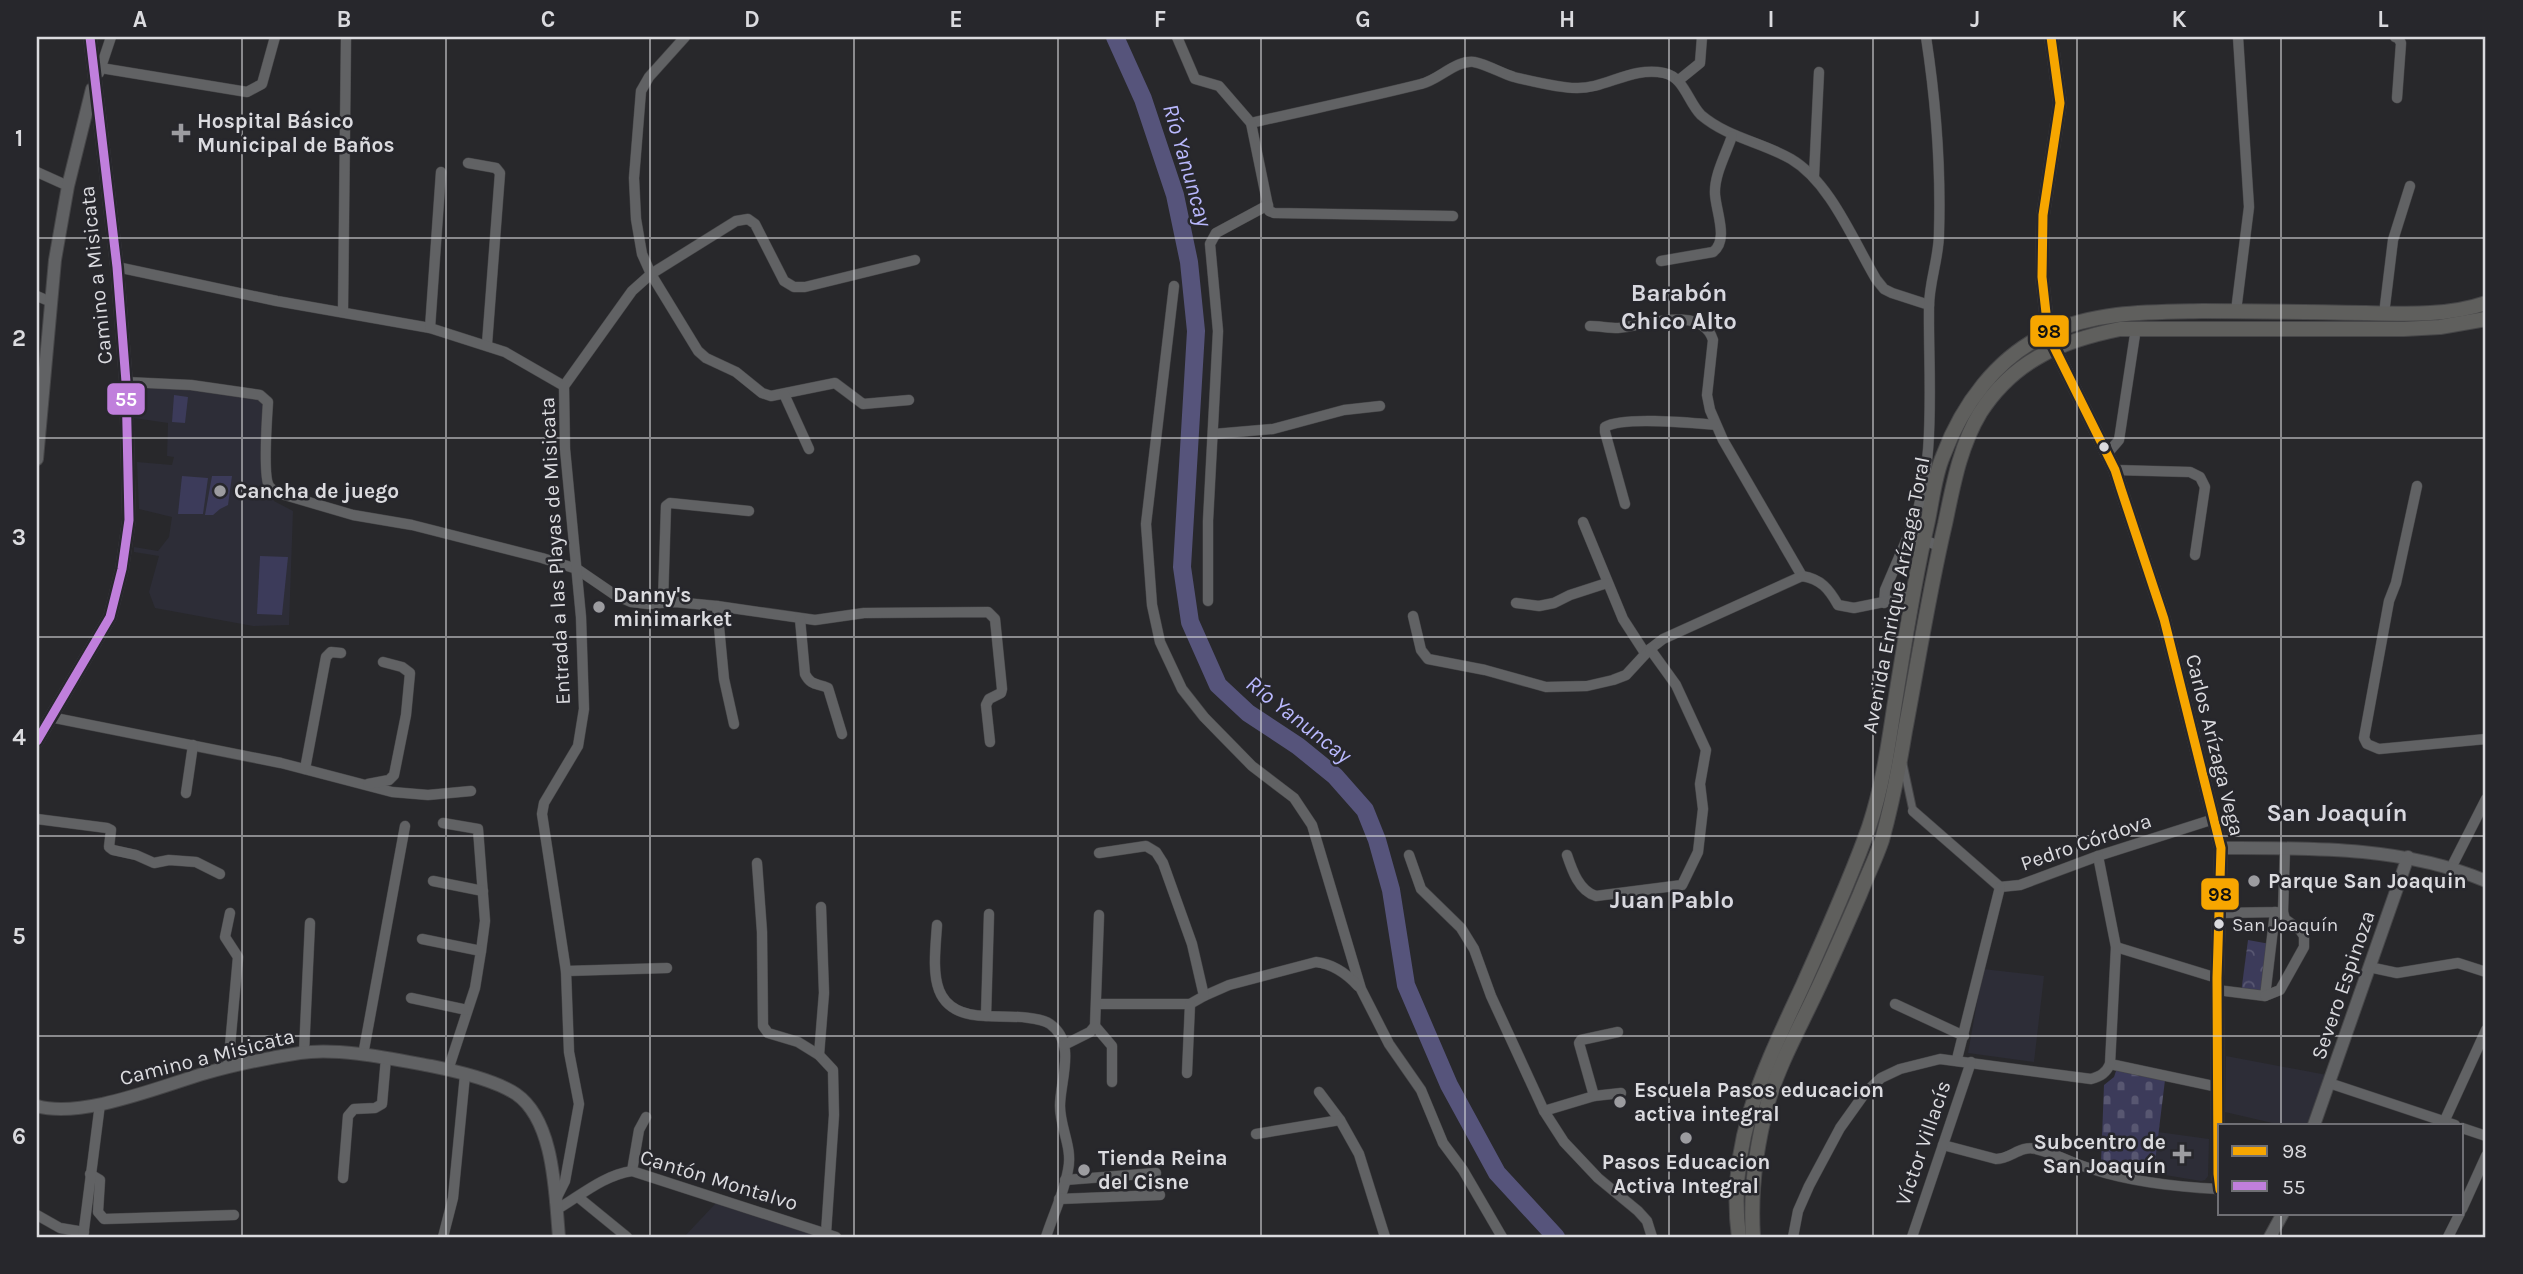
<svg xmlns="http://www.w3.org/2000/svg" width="2523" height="1274" font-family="Karla,sans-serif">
<defs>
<pattern id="cemetery-stones" width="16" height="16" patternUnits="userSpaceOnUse" patternTransform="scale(1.75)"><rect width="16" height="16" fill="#3c3b5a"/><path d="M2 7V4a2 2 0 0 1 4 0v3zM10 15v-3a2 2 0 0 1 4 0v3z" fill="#585771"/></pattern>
<pattern id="park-crowns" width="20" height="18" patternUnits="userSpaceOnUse" patternTransform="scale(1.75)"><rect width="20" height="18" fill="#3c3b5a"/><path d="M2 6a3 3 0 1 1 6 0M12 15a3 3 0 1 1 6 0" fill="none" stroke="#585771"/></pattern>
</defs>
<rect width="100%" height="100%" fill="#28282b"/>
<!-- built -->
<g fill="#2d2d37">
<polygon points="158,385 257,398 264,402 262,480 274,501 293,511 289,625 253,626 155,608 149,592 159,556 134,552 134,547 158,551 169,537 172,517 139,509 137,462 172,465 174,457 167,456 168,423 134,418 134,394 135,391 144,386"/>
<polygon points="1983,969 2044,976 2034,1062 1968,1053"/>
<polygon points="2226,1056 2327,1075 2310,1125 2281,1125 2225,1112"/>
<polygon points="2158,1132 2209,1139 2208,1176 2205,1180 2201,1181 2153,1173"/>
<polygon points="717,1202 822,1237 684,1237"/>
</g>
<!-- cemetery -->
<polygon fill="url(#cemetery-stones)" points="2117,1068 2165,1080 2154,1170 2101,1163 2104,1085 2114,1077"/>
<!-- park -->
<polygon fill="url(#park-crowns)" points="2248,940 2270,944 2266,994 2241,993"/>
<!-- garden -->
<g fill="#3c3b5a">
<polygon points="174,395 188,397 185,423 172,422"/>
<polygon points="182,476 208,478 203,514 178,514"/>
<polygon points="212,476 232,476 228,505 220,509 213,515 205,515"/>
<polygon points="260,556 288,557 282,615 257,614"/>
</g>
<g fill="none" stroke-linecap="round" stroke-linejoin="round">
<!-- river -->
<polyline stroke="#56547b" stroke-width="18" points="1115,37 1143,99 1175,195 1189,262 1196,331 1182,567 1190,622 1218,685 1248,713 1298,746 1335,776 1365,810 1377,840 1391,890 1406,985 1449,1085 1497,1173 1556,1237"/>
<defs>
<polyline id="pedestrian" points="1903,764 1913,811"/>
<g id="minor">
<polyline points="685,37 649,77 641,91 634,178 636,219 642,254 651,274 698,351 706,358 736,372 762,393 771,396 835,383 863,404 909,400"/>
<path d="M1177,37L1195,79L1219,86L1251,123C1307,110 1365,98 1421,84C1439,80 1455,60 1474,62C1488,65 1501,73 1514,77C1531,81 1559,88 1576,88C1605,89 1632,66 1664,73C1684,77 1688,102 1701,115C1728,138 1762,142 1791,159C1830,182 1853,240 1876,279L1884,289L1892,293L1929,305"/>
<path d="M1926,37C1936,102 1941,167 1939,233C1939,258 1929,282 1929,307C1928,376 1938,471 1909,534L1939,546"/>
<polyline points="2395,37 2398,38 2401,43 2397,98"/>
<polyline points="101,68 247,92 262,84 275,37"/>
<polyline points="99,73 111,37"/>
<polyline points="1679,80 1700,63 1702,37"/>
<polyline points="1251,123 1269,211 1274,213 1453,216"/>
<polyline points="468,163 496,168 500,173 487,344"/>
<polyline points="37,172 68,186"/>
<polyline points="1814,176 1819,72"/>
<path d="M1661,261L1713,252C1729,240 1716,212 1715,194C1714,175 1726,154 1732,136"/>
<polyline points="117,267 277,301 430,328 505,352 564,386"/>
<polyline points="1174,286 1146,524 1152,605 1160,642 1182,689 1204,717 1252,766 1294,798 1312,825 1361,989 1389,1044 1421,1090 1443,1143 1463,1170 1502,1237"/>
<polyline points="37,296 51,302"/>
<polyline points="343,311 346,37"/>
<polyline points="2236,311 2249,207 2238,37"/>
<polyline points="2384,314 2393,240 2410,186"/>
<path d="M1590,326C1599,326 1608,328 1618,328C1644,326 1702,304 1713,340L1707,395L1710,410L1723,440L1802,576"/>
<polyline points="430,328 441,172"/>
<path d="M126,382L191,385L260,395L268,402C267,417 263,476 269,486C271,489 275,491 278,493L353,515L412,525L542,558L577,569L615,595L631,602L648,604L675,602L717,606L815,620L864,613L988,612L995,619L1002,689L1001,693L989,699L986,705L990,742"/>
<polyline points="784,394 809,449"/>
<polyline points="1214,434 1273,429 1344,410 1380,406"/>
<polyline points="2107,454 2119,440 2136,328"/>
<polyline points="2115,470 2190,472 2200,477 2205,487 2195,555"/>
<polyline points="2417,486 2396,583 2389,601 2364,738 2367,744 2379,749 2486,739"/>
<path d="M1625,504L1605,432V427C1623,416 1693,423 1716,425"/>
<polyline points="1583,522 1623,619 1645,653"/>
<polyline points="1208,601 1208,521 1218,331 1210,244 1216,233 1268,205"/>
<polyline points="663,602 666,506 670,503 749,511"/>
<polyline points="1516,603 1539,606 1554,603 1570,595 1607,583"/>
<polyline points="1884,603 1885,590 1909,534"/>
<polyline points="717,606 724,679 734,724"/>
<path d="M1413,616L1421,650L1428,659L1485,670L1546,687L1587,686L1613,680L1626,675L1650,649L1663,639L1802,576C1821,579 1829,589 1838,605L1854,608L1913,596"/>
<path d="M800,619L805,674C811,686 817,683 828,688L842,734"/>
<polyline points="50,717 281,763 392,792 428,795 471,791"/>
<polyline points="305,769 326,657 331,652 341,653"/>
<polyline points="368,784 389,780 394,775 406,715 410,673 402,667 383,662"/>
<polyline points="186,793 193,745"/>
<polyline points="1913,811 2000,887 2020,885 2098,856 2214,819"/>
<polyline points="37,819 107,828 111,830 109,847 113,850 136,855 154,863 169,860 196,862 220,874"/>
<polyline points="443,823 478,829 485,921 481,951 475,988 448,1070"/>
<polyline points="1409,855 1421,889 1461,928 1474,949 1491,996 1544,1111 1564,1142 1598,1178 1638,1211 1647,1221 1652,1237"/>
<path d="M1567,855C1572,870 1579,891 1596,896L1682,885L1698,852L1703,809L1700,784L1706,750L1676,685L1650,649"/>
<polyline points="757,863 762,932 763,1026 768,1033 798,1042 819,1055 833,1070 834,1115 826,1233"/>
<polyline points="2451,868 2486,799"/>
<polyline points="433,881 483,891"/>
<polyline points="2218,913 2283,912 2285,848"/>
<path d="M989,914L986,1016C1002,1017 1037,1015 1050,1024C1077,1043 1060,1080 1060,1106C1060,1128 1073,1148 1068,1170C1064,1193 1053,1215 1046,1237"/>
<path d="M937,925C934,969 926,1015 986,1016"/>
<polyline points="422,939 481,951"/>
<polyline points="2116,947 2217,978"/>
<polyline points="2369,967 2397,973 2458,963 2486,972"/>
<polyline points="566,971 667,968"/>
<polyline points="2217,990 2265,996 2275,912"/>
<path d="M1204,996L1229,985L1316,962C1333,964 1347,974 1358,986"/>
<polyline points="2265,996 2280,990 2304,947 2304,936 2300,930 2285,919 2283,912"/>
<polyline points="411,998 467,1010"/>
<polyline points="1097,1004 1190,1004 1204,996 1192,944 1163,863 1156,852 1146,846 1099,853"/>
<polyline points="1895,1004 1964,1036"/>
<polyline points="1095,1026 1112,1046 1112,1082"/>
<polyline points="1064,1045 1090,1032 1095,1026 1099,915"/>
<polyline points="304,1052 310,923"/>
<polyline points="363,1055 405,826"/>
<polyline points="819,1055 824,993 821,907"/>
<polyline points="1957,1059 2000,887"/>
<polyline points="2110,1064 2218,1087"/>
<polyline points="228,1068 238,957 225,937 230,913"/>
<polyline points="1187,1073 1190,1004"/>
<polyline points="2329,1083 2455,1125"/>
<polyline points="1319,1092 1340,1120 1359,1154 1385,1237"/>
<polyline points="1594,1096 1579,1043 1581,1040 1618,1032"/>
<polyline points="1544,1111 1594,1096 1621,1093"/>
<polyline points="2444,1122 2486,1030"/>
<polyline points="2462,1128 2486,1136"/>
<polyline points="1256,1134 1340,1120"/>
<path d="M1943,1145L1996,1159C2011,1159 2020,1145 2036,1149C2055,1153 2073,1164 2092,1169C2132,1182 2177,1187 2219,1189"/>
<polyline points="632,1171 639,1130 646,1117"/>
<polyline points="90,1174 100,1180 98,1212 104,1219 234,1215"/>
<polyline points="343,1178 348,1116 354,1109 375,1108 382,1104 386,1058"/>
<polyline points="1065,1180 1156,1173"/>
<polyline points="578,1197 627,1237"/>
<polyline points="1059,1199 1160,1195"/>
<polyline points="555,1201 565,1181 579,1104 569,1052 566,971 542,814 544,803 578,746 584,709 581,617 565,449 564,386 632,291 651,274 736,221 748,219 755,224 784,281 794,287 805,287 915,260"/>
<polyline points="2462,1209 2486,1156"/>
<path d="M556,1210C580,1196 604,1175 632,1171L836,1237"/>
<polyline points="37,1215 60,1228 84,1232"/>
<polyline points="83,1237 100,1104"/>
<polyline points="443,1237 453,1198 465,1075"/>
<path d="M1793,1237L1798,1211L1809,1186L1840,1128L1865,1093L1881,1078L1900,1069L1940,1059L2091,1079C2101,1076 2106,1073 2110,1064L2116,947L2098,856"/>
<polyline points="1912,1237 1971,1062"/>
<polyline points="2448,1237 2460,1213"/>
</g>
<g id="tertiary">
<polyline points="2051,37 2060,103 2043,215 2042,277 2047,322 2054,347 2115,470 2121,489 2164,619 2221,848 2217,978 2218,1174 2220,1190"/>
<polyline points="37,459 55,260 68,186 92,89"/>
<polyline points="37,741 110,617 122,569 129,520 126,382 117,267 90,37"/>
<path d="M2221,848C2310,848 2403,846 2486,881"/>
<path d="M37,1106C82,1119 161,1086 206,1073C237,1064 268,1058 300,1053C338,1047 393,1059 431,1066C456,1071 495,1080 516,1094C555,1121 555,1195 559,1237"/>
<polyline points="2314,1125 2408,857"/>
<polyline points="2270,1237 2283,1213"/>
</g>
<g id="primary">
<path d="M1739,1237C1726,1143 1765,1067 1803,985C1826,933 1850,881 1869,827C1882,788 1888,748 1894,708C1904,647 1913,586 1927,525C1932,503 1934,477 1943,456C1962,405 1997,357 2047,334C2095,311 2150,312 2202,311C2256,311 2311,312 2366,313C2406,314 2448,316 2486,303"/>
<path d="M1753,1237C1750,1191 1756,1146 1768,1102C1778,1068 1795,1036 1810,1005C1828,968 1844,931 1860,894C1867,876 1876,858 1882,840C1892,804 1899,768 1905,731C1918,662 1929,592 1945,524C1953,486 1960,446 1980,413C2014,360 2061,341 2120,329H2404L2440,327L2486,319"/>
</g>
</defs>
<!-- pedestrian casing -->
<use href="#pedestrian" stroke="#464648" stroke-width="9"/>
<!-- minor casing -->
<use href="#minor" stroke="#464648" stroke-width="11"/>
<!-- tertiary casing -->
<use href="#tertiary" stroke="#464648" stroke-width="14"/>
<!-- primary casing -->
<use href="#primary" stroke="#464648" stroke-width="16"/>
<!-- pedestrian -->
<use href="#pedestrian" stroke="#616264" stroke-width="7"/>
<!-- minor -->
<use href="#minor" stroke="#616264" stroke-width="10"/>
<!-- tertiary -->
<use href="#tertiary" stroke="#616264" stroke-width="12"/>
<!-- primary -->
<use href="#primary" stroke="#5f5f5d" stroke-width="14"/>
<defs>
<polyline id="bus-1" points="2051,37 2060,103 2043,215 2042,277 2047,322 2054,347 2115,470 2121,489 2164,619 2221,848 2217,978 2218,1174 2220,1190"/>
<polyline id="bus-2" points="37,741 110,617 122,569 129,520 126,382 117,267 90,37"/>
</defs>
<!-- bus-1 casing -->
<use href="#bus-1" stroke="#27272c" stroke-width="14"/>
<!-- bus-2 casing -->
<use href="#bus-2" stroke="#27272c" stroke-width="14"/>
<!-- bus-1 -->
<use href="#bus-1" stroke="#f7a600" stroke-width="9"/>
<!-- bus-2 -->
<use href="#bus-2" stroke="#c07fdc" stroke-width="9"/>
</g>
<!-- grid -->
<path fill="none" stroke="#dbdbdf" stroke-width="2" stroke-opacity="0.55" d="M242,37V1237M446,37V1237M650,37V1237M854,37V1237M1058,37V1237M1261,37V1237M1465,37V1237M1669,37V1237M1873,37V1237M2077,37V1237M2281,37V1125M37,238H2486M37,438H2486M37,637H2486M37,836H2486M37,1036H2486M2281,1213V1237"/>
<!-- markers -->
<g fill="#9c9ca0" stroke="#27272c" stroke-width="2.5">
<path d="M177.5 122.5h7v7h7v7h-7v7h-7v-7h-7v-7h7z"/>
<circle cx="220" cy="491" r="7"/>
<circle cx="599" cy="607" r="7"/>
<circle cx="2254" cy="881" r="7"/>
<circle cx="1620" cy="1102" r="7"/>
<circle cx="1686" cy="1138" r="7"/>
<path d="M2178.5 1143.5h7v7h7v7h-7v7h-7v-7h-7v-7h7z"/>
<circle cx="1084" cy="1170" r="7"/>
</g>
<g fill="#dbdbdf" stroke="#27272c" stroke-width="2.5">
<circle cx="2104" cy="447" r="6"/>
<circle cx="2219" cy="924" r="6"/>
</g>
<g text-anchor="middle" stroke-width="5" stroke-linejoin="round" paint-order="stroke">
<!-- bus labels -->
<g font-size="19" fill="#dbdbdf" stroke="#27272c" text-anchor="start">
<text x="2232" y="931">San Joaquín</text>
</g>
<!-- poi labels -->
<g font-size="21" font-weight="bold" fill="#dbdbdf" stroke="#27272c" text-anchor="start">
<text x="197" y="128">Hospital Básico<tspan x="197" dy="24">Municipal de Baños</tspan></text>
<text x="234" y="498">Cancha de juego</text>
<text x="613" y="602">Danny's<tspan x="613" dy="24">minimarket</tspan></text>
<text x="2268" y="888">Parque San Joaquin</text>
<text x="1634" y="1097">Escuela Pasos educacion<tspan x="1634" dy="24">activa integral</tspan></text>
<text x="2166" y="1149" text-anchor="end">Subcentro de<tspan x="2166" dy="24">San Joaquín</tspan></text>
<text x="1098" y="1165">Tienda Reina<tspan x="1098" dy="24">del Cisne</tspan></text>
<text x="1686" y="1169" text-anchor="middle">Pasos Educacion<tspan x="1686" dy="24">Activa Integral</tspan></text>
</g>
<!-- street labels -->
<g font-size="21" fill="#dbdbdf" stroke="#27272c">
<text transform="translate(96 275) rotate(-96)" y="7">Camino a Misicata</text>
<text transform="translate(555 551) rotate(-93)" y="7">Entrada a las Playas de Misicata</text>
<text transform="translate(1896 595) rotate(-79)" y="7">Avenida Enrique Arízaga Toral</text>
<text transform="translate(2215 745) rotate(76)" y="7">Carlos Arízaga Vega</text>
<text transform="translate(2086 842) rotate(-19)" y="7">Pedro Córdova</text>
<text transform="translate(2343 985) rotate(-71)" y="7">Severo Espinoza</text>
<text transform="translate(207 1057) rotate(-14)" y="7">Camino a Misicata</text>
<text transform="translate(1923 1143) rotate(-71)" y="7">Víctor Villacís</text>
<text transform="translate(719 1180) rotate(17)" y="7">Cantón Montalvo</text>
</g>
<!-- water labels -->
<g font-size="23" font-style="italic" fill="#b9b8fd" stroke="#27272c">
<text transform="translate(1188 165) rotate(74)" y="8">Río Yanuncay</text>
<text transform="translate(1299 719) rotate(38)" y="8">Río Yanuncay</text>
</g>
<!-- quarter labels -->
<g font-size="24" font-weight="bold" fill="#d8d8df" stroke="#27272c">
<text x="1679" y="301">Barabón<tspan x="1679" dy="28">Chico Alto</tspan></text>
<text x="2337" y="821">San Joaquín</text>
<text x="1672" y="908">Juan Pablo</text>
</g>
</g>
<g stroke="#27272c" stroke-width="2.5">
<rect x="2029" y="314" width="41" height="34" rx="7" fill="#f7a600"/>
<rect x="106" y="382" width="40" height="34" rx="7" fill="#c07fdc"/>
<rect x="2200" y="877" width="40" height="34" rx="7" fill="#f7a600"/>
</g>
<g font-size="19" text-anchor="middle" font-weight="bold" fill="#fff">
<text x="126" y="406">55</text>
</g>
<g font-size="19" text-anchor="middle" font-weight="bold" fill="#111">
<text x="2049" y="338">98</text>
<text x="2220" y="901">98</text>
</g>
<!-- border -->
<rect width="2523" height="1274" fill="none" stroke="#27272c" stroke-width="77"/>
<!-- legend -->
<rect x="2218" y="1124" width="245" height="91" fill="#27272c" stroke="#6f6f74" stroke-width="2"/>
<rect x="2232" y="1146" width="35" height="10" fill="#f7a600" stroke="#6f6f74" stroke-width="2"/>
<text x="2282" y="1158" font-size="21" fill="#dbdbdf">98</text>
<rect x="2232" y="1181" width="35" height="10" fill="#c07fdc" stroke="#6f6f74" stroke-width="2"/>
<text x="2282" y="1194" font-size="21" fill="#dbdbdf">55</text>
<rect x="38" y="38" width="2446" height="1198" fill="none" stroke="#dbdbdf" stroke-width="2.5"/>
<g font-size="23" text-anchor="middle" font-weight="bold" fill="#dbdbdf">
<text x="140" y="27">A</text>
<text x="344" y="27">B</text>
<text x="548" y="27">C</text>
<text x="752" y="27">D</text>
<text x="956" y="27">E</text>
<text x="1160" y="27">F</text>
<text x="1363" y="27">G</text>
<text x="1567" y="27">H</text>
<text x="1771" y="27">I</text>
<text x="1975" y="27">J</text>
<text x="2179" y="27">K</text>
<text x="2383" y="27">L</text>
<text x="19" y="146">1</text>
<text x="19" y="346">2</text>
<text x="19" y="545">3</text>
<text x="19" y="745">4</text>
<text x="19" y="944">5</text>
<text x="19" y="1144">6</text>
</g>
</svg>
